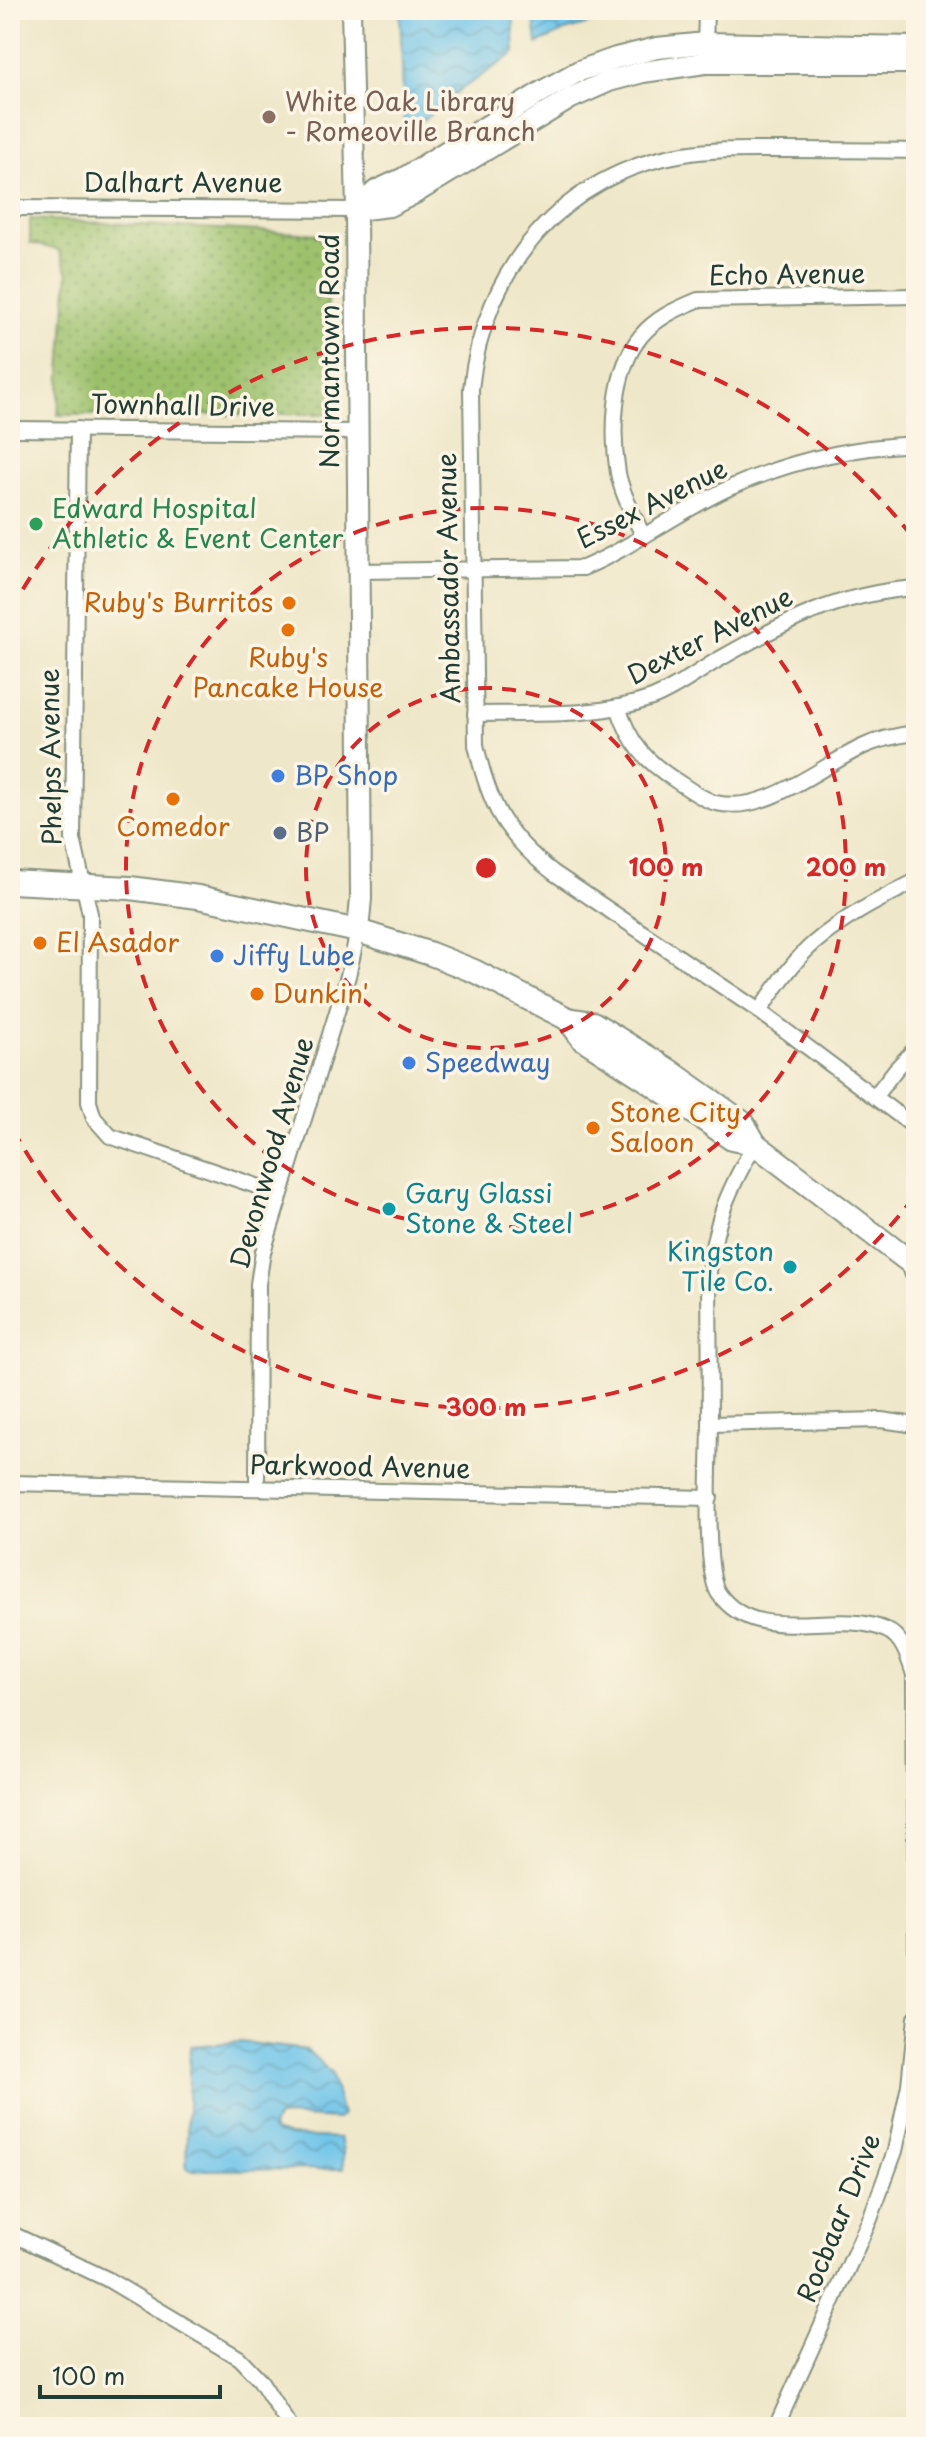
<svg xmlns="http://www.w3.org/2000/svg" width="926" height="2437" font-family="'Playpen Sans',sans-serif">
<defs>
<pattern id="grass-dots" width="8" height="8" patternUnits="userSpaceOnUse" patternTransform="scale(2)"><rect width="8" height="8" fill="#9bc06b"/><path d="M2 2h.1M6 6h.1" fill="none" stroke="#7e9d59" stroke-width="1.8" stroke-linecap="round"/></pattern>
<pattern id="water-waves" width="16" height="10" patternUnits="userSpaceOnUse" patternTransform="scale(2)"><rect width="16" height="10" fill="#6ec4ea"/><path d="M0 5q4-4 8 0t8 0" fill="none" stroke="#5aa0be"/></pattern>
</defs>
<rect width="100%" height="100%" fill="#fcf5e5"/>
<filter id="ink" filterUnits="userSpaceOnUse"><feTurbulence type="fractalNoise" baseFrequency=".0125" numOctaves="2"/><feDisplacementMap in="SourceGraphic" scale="16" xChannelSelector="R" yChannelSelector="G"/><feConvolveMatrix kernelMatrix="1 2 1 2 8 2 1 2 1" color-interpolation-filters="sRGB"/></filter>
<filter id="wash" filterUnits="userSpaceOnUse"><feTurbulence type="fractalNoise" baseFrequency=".006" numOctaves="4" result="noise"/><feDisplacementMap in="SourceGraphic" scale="32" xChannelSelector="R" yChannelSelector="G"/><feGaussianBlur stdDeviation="1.8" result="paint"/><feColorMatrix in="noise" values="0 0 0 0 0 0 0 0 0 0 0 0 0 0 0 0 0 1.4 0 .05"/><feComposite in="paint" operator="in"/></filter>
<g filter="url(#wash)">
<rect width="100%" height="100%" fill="#efe7c9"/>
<!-- grass -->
<polygon fill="url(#grass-dots)" stroke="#5d7e50" stroke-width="2" points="30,219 318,234 324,245 334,414 58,415 68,273 59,250 30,243"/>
<!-- water -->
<g fill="url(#water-waves)" stroke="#46808f" stroke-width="2">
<polygon points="400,10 513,10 515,53 453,95 414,127 408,127 404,123"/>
<polygon points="533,10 600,10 595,22 565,31 537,44"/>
<polygon points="240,2042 307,2050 331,2073 342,2115 338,2119 286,2116 278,2117 272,2126 274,2131 290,2136 340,2138 343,2151 343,2169 190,2170 186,2166 190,2046"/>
</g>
</g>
<g filter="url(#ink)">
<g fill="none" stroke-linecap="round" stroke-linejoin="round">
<defs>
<g id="minor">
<polyline points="705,50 706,10"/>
<path d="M916,151C871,150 826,150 781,150C749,150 716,149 684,154C563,173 483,270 471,389L476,745C489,805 505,835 554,873L759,1011L916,1128"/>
<polyline points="10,208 356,210"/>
<polyline points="10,429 356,432"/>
<polyline points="78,429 73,839 90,914 89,1102 94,1118 110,1136 280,1194"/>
<path d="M643,536C634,515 622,495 618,473C611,431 613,370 641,336C656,318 676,309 698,300L916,296"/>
<path d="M358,571L583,568C633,547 677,512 727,489C786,462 851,447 916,444"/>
<path d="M618,707C630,744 645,761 678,782C689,789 703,800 716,803C765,815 819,767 862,747C879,739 898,735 916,733"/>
<path d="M475,714C534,713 596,718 652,698C674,690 696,673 716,661C782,623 839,593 916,588"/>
<path d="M759,1011C776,988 792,962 814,943C843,918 882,898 916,881"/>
<polyline points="875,1096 896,1069 916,1048"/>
<path d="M755,1144C729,1189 716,1218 709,1271C709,1322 710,1373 710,1424C710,1457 703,1572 719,1594C758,1648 834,1607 886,1630C903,1637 909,1659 914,1675L916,1957"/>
<polyline points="710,1424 881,1420 916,1425"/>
<polyline points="10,1483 710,1498"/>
<polyline points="257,1488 258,1284 263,1252 348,976 358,931"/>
<polyline points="10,2233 107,2279 239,2358 260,2380 290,2427"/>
<polyline points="776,2427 870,2219 895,2151 909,2085 916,2018"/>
</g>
<polyline id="tertiary" points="351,10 356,210"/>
<g id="secondary">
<polyline points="356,210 361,898 358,931"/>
<polyline points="356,210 376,191 404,178 543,91 579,71 616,58 657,48 705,43 916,47"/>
<polyline points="356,210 389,206 415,193 571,98 609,81 643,72 705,63 916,63"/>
</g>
<g id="primary">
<polyline points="10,882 130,888 198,897 358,931 431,954 474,971 568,1019 593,1023 667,1069 743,1123 755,1144"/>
<polyline points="568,1019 582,1038 647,1080 732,1139 755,1144 914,1265 916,1272"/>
</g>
</defs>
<!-- minor casing -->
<use href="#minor" stroke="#87927e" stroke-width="18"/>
<!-- tertiary casing -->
<use href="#tertiary" stroke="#87927e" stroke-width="22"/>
<!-- secondary casing -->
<use href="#secondary" stroke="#87927e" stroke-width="24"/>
<!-- primary casing -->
<use href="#primary" stroke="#87927e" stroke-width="26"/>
<!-- minor -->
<use href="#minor" stroke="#fff" stroke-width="14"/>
<!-- tertiary -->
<use href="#tertiary" stroke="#fff" stroke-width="18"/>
<!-- secondary -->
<use href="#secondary" stroke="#fff" stroke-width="20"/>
<!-- primary -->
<use href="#primary" stroke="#fff" stroke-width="22"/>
</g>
</g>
<!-- distance rings -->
<g fill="none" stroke="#d62828" stroke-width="4" stroke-dasharray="14 10">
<circle cx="486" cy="868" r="180"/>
<circle cx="486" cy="868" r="360"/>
<path d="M914 1197A540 540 0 0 1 11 1126M11 610A540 540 0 0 1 914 539"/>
</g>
<!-- markers -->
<circle fill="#8d6e63" stroke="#fcf5e5" stroke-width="3" cx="269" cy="117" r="8"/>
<circle fill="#2e9e5b" stroke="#fcf5e5" stroke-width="3" cx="36" cy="524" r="8"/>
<g fill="#e8710a" stroke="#fcf5e5" stroke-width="3">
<circle cx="289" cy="603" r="8"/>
<circle cx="288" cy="630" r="8"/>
<circle cx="173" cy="799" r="8"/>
<circle cx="40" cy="943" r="8"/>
<circle cx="257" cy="994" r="8"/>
<circle cx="593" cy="1128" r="8"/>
</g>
<g fill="#3f7fe0" stroke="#fcf5e5" stroke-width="3">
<circle cx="278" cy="776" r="8"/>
<circle cx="217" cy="956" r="8"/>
<circle cx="409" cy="1063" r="8"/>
</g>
<circle fill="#5c6f8a" stroke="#fcf5e5" stroke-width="3" cx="280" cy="833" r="8"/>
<g fill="#0f9aa8" stroke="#fcf5e5" stroke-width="3">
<circle cx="389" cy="1209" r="8"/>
<circle cx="790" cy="1267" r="8"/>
</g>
<g text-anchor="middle" stroke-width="7" stroke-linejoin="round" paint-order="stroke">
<!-- education labels -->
<g font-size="26" fill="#785e54" stroke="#fcf5e5" text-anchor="start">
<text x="285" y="111">White Oak Library<tspan x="285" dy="30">- Romeoville Branch</tspan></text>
</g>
<!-- street labels -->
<g font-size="26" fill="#1f3d34" stroke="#fcf5e5">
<text x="183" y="192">Dalhart Avenue</text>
<text transform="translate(787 275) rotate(-1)" y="9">Echo Avenue</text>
<text transform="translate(330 351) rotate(-90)" y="9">Normantown Road</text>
<text transform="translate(183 406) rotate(1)" y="9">Townhall Drive</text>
<text transform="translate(652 504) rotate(-27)" y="9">Essex Avenue</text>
<text transform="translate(449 578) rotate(-91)" y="9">Ambassador Avenue</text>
<text transform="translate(710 636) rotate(-27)" y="9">Dexter Avenue</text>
<text transform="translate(51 757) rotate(-91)" y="9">Phelps Avenue</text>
<text transform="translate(272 1153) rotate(-74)" y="9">Devonwood Avenue</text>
<text transform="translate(360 1467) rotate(1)" y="9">Parkwood Avenue</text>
<text transform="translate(839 2218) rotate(-68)" y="9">Rocbaar Drive</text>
</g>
<!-- leisure labels -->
<g font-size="26" fill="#27864d" stroke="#fcf5e5" text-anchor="start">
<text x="52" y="518">Edward Hospital<tspan x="52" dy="30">Athletic &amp; Event Center</tspan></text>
</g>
<!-- food labels -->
<g font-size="26" fill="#c56008" stroke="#fcf5e5" text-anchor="start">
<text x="273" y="612" text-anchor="end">Ruby's Burritos</text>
<text x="288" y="667" text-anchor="middle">Ruby's<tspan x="288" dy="30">Pancake House</tspan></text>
<text x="173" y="836" text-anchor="middle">Comedor</text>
<text x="56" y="952">El Asador</text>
<text x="273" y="1003">Dunkin'</text>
<text x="609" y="1122">Stone City<tspan x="609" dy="30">Saloon</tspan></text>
</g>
<!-- shop labels -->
<g font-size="26" fill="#366cbe" stroke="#fcf5e5" text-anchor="start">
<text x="294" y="785">BP Shop</text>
<text x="233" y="965">Jiffy Lube</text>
<text x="425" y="1072">Speedway</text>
</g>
<!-- service labels -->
<g font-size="26" fill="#4e5e75" stroke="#fcf5e5" text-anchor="start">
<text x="296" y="842">BP</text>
</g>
<!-- culture labels -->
<g font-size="26" fill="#0d838f" stroke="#fcf5e5" text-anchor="start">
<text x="405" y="1203">Gary Glassi<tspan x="405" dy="30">Stone &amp; Steel</tspan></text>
<text x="774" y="1261" text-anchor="end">Kingston<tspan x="774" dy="30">Tile Co.</tspan></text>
</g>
</g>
<circle cx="486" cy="868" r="12" fill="#d62828" stroke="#fcf5e5" stroke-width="4"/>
<g font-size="24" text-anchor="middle" font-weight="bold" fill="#d62828" stroke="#fcf5e5" stroke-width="7" stroke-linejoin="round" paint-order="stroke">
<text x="666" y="876">100 m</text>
<text x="846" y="876">200 m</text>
<text x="486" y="1416">300 m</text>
</g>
<!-- margin -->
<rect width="926" height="2437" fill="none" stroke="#fcf5e5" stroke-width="40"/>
<!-- scale -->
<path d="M40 2385v12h180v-12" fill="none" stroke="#1f3d34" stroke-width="4"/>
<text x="52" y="2385" font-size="24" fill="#1f3d34" stroke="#fcf5e5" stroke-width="6" paint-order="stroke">100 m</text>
</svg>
